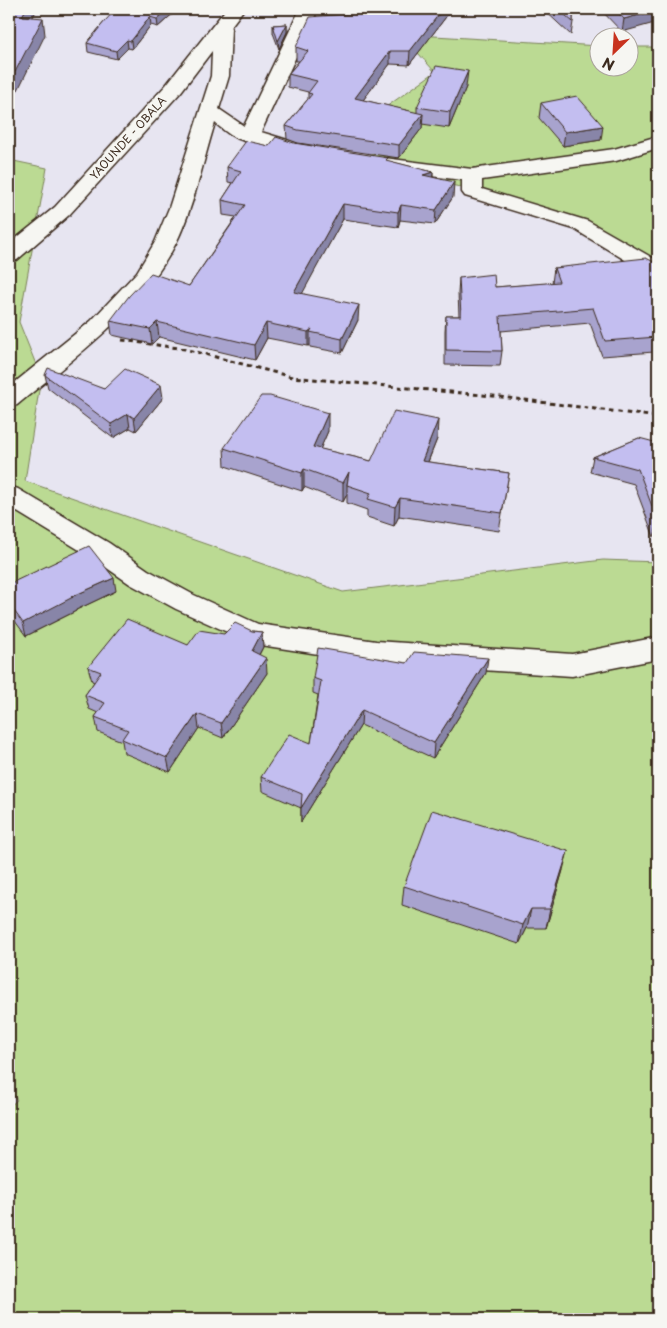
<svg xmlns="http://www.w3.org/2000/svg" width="667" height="1328" font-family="'Playpen Sans',sans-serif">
<rect width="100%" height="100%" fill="#e7e5f1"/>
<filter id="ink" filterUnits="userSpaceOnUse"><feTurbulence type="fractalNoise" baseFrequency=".02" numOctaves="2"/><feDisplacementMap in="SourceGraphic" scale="10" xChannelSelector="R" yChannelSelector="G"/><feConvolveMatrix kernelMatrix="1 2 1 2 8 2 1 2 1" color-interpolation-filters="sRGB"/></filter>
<g filter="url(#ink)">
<!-- green -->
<g fill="#bbda93" stroke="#7b8258">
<polygon points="401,34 599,46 600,68 630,68 630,47 658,47 658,272 581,226 471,189 373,170 370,148 379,112 435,72"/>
<polygon points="9,160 47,168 19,322 41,377 25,481 343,592 603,560 658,562 658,1319 9,1319 9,1107 17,1100 9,1089"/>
</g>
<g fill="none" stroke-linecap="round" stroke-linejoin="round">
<defs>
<g id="minor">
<path d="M300,9H318L261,132L314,148L317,152L314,156C297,160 251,144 234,137C228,134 221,128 215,123C203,161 194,207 176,243C141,311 75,357 17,405L9,407V387L91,321L137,272L155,242L169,208L211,76L213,28L216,24L222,23L228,24L231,28L229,76L219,109L244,126Z"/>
<polygon points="658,136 658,148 616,161 482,180 482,189 588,221 658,261 658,277 650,275 574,229 465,196 462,192 462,180 384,170 377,168 374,164 377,160 384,158 472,169 614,149"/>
<polygon points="9,486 18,489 109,543 148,570 194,595 258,624 376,641 572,654 658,637 658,659 572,676 376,663 254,644 176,609 130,584 91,557 9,507"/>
</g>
<polygon id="trunk" points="226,9 244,9 180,93 69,215 17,260 9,261 9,244 55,207 166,85"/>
</defs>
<!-- minor casing -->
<use href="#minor" stroke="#3b2a1e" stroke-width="3"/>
<!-- trunk casing -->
<use href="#trunk" stroke="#3b2a1e" stroke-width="3"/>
<!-- path -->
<polyline stroke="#3b2a1e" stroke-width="3" stroke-dasharray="4.5 4" stroke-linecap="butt" points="122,340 185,349 292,377 493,396 658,417"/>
<!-- minor -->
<use href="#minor" fill="#f6f6f2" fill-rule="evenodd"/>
<!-- trunk -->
<use href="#trunk" fill="#f6f6f2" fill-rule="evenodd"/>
</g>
<!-- wall -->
<g fill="#a8a3ce" stroke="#3b2a1e">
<polygon points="178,9 158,27 151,25 132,49 128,48 117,59 88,52 87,43 105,21"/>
<polygon points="346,9 452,9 409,65 390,64 363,100 417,113 417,107 466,87 449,128 422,124 422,128 399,158 298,143 287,139 286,126 308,99 308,92 288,87 288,74 299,61 296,61 296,47 361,12"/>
<polygon points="543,9 573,9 573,22 571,35"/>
<polygon points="600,9 658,9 622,32"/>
<polygon points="287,24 287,32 279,49 273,33 273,25"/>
<polygon points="541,103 601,140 563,146 539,118"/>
<polygon points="294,143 388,161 433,172 433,177 453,197 435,224 400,220 398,227 343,219 302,293 358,320 342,353 310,347 310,345 308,346 267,338 255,360 159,337 152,344 112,335 110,321 189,286 236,217 223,215 222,200 233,183 228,182 227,167 269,146"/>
<polygon points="657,144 658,144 658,159 654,158"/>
<polygon points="658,266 658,367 654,352 602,356 590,323 501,331 502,351 500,366 445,365 445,331 446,316 459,316 458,293 459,278 495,287 552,283 554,268"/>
<polygon points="45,375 104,389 163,398 136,431 130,428 113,438 48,388"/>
<polygon points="328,431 320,449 371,461 437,439 428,462 509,473 499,531 399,516 394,526 367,517 367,510 347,503 347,494 343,502 304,487 302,491 225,466 224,448"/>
<polygon points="639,438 658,522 654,537 634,484 590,472 593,457"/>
<polygon points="658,548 658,562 656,555"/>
<polygon points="9,584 116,591 76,610 76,611 26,636 9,613"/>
<polygon points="252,631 262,632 263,647 259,655 267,673 223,738 199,728 170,772 124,753 122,741 98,732 95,717 98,713 89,709 85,695 94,682 92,681 88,667 188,645 224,634"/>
<polygon points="407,663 486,673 433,758 361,725 301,822 301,808 262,791 261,777 311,743 318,695 313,693 313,678"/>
<polygon points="563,870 546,928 527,928 519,944 402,905 404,886"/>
</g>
<!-- shaded-wall -->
<g fill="#8885a8" stroke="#3b2a1e">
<polygon points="26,9 37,9 25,33 22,16"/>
<polygon points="169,9 178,9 158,27 157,19"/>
<polygon points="443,9 452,9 409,65 410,51"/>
<polygon points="658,10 658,22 622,32 624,19"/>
<polygon points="150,17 151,25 132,49 131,41"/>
<polygon points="43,18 45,35 18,90 9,91 9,73"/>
<polygon points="287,24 287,32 279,49 278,41"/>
<polygon points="127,40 128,48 117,59 116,51"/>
<polygon points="390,51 390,64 355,111 355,98"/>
<polygon points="468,71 466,87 449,128 450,112"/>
<polygon points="423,114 422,128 399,158 399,145"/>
<polygon points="603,126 601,140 563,146 565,132"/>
<polygon points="433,172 432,186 423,175"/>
<polygon points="454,182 453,197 435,224 436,210"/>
<polygon points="343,204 343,219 295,307 294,292"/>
<polygon points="401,205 400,220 398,227 398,212"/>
<polygon points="359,305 358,320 342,353 342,339"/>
<polygon points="157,322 159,337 152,344 150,329"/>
<polygon points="266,323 267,338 255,360 254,345"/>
<polygon points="312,329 310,332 310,345 308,346 308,332"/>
<polygon points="161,385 163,398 136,431 134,418"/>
<polygon points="328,413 328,431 313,466 313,447"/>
<polygon points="128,414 130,428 113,438 111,424"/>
<polygon points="438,420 437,439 421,479 422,461"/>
<polygon points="304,469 304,487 302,491 302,473"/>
<polygon points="349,472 347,485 347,494 343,502 343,483"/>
<polygon points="400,498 399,516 394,526 395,507"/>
<polygon points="114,578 116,591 76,610 76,611 26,636 23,623 71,597"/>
<polygon points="262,632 263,647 253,666 252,651"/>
<polygon points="266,658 267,673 223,738 221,723"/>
<polygon points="488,658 486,673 433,758 434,743"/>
<polygon points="362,710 361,725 301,822 301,808"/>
<polygon points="197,714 199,728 170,772 167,758"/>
<polygon points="568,851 563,870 546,928 550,909"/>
<polygon points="531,909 527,928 519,944 523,925"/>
</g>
<!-- building -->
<g fill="#c3bef0" stroke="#3b2a1e">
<polygon points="9,9 26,9 22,16 43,18 15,72 9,73"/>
<polygon points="116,9 169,9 157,19 150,17 131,41 127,40 116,51 87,43 105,21"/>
<polygon points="401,9 443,9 410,51 390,51 355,98 423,114 399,145 298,130 286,126 312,94 308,93 317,81 288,74 308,51 296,47 310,17"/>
<polygon points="558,9 573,9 573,22"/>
<polygon points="615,9 658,9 658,10 624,19"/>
<polygon points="287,24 278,41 273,25"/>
<polygon points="436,66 468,71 450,112 417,107"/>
<polygon points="577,96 603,126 565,132 541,103"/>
<polygon points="276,137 294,143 388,158 386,160 433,172 423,175 454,182 436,210 401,205 398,212 343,204 294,292 359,305 342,339 310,332 312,329 308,332 266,323 254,345 157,322 150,329 110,321 129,296 151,273 189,286 245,205 222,200 241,171 227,167 246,141 269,146"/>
<polygon points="646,258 656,263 658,266 658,341 657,337 605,341 593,308 500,316 502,351 446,350 446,316 461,316 459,278 494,274 495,287 559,282 554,268"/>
<polygon points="48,368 104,389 125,369 161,385 134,418 128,414 111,424 45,375"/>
<polygon points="261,396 270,396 328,413 313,447 371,461 394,411 438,420 422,461 509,473 502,513 400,498 395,507 368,499 371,493 347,485 349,472 343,483 304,469 302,473 224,448"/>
<polygon points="639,438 658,443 658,522 638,469 593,457"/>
<polygon points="89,546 114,578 71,597 73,597 23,623 9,604 9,584"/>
<polygon points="127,619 188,645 199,630 224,634 235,623 252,631 262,632 252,651 266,658 221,723 197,714 167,758 122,739 128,730 95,717 105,703 85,695 101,672 88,667"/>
<polygon points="318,648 407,663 414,652 488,658 434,743 362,710 301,808 302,794 261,777 289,734 311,743 321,681 313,678"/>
<polygon points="432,810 568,851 550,909 531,909 523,925 404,886"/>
</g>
</g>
<g text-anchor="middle" stroke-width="5" stroke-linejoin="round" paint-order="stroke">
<!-- far-street labels -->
<g font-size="11" fill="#3b2a1e" stroke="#f6f6f2">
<text transform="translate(128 138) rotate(-48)" y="4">YAOUNDE - OBALA</text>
</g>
</g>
<!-- margin -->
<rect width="667" height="1328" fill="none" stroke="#f6f6f2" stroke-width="30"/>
<rect x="15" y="15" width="637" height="1298" fill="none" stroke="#3b2a1e" stroke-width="2" filter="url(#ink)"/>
<!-- north arrow -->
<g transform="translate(614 52) rotate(205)"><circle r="24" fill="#f6f6f2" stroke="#aba49d"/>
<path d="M0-4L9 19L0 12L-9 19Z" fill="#c8321e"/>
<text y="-8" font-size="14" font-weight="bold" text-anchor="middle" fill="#3b2a1e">N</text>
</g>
</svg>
